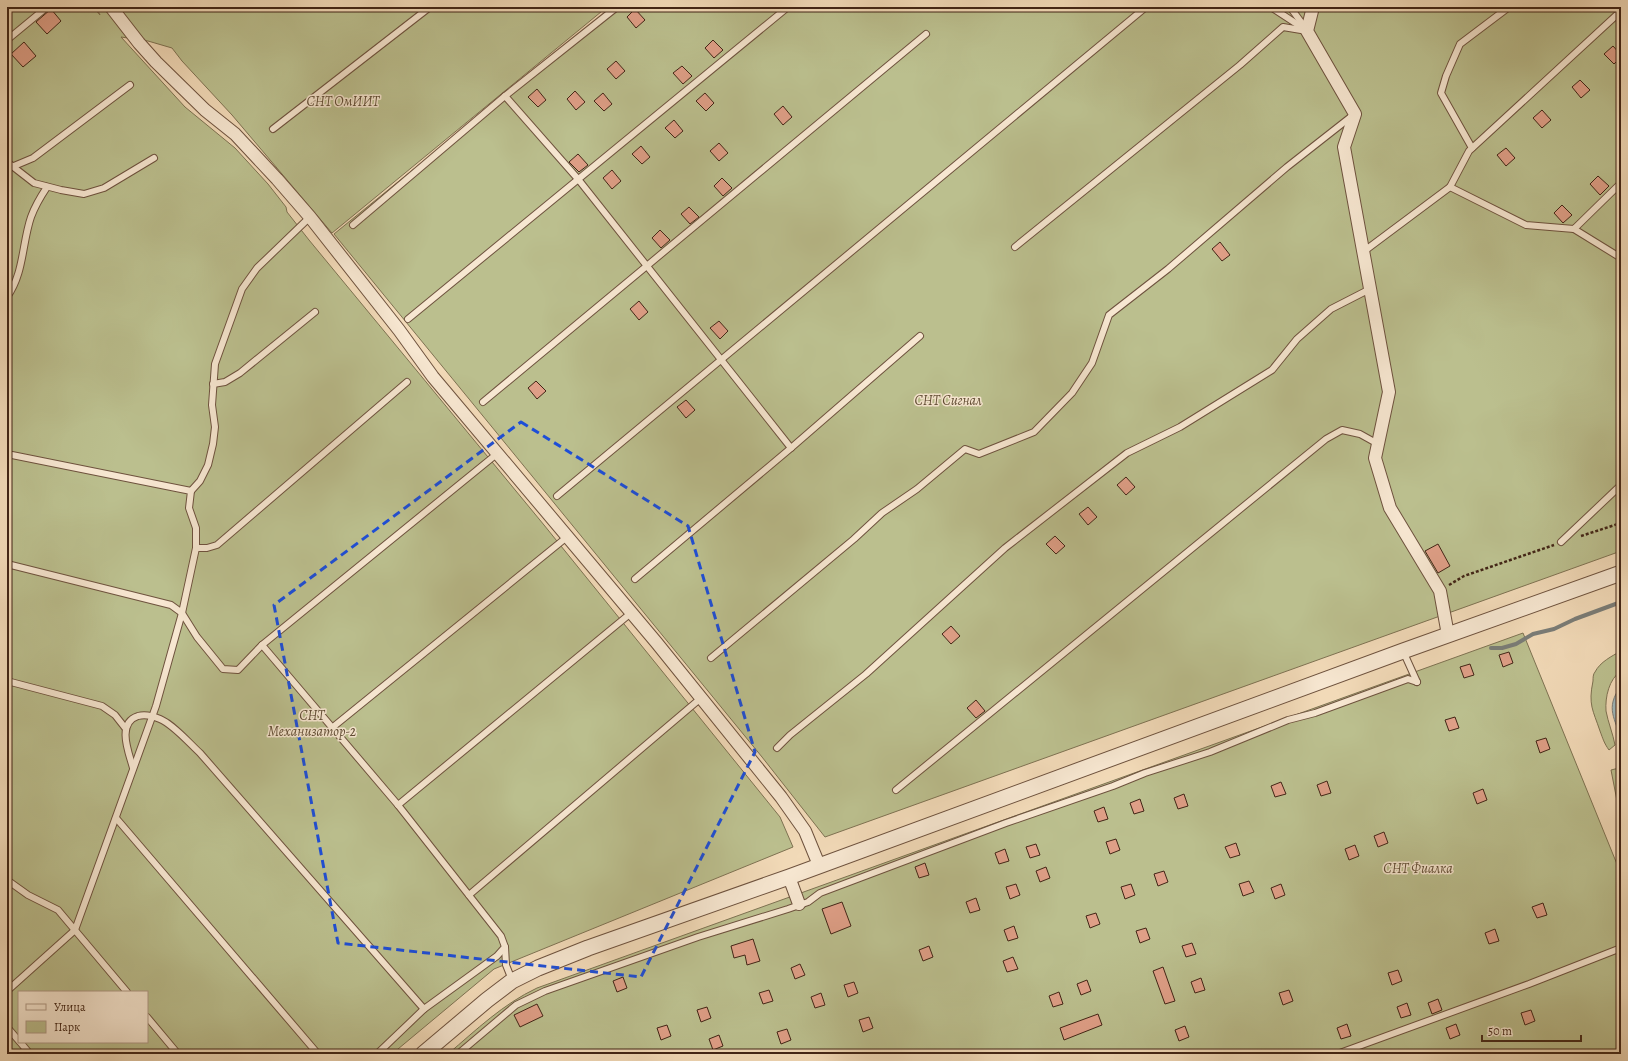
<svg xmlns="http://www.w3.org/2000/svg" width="1628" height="1061" font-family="Alegreya,serif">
<rect width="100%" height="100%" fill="#f2dab8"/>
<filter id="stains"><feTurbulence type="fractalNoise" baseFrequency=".005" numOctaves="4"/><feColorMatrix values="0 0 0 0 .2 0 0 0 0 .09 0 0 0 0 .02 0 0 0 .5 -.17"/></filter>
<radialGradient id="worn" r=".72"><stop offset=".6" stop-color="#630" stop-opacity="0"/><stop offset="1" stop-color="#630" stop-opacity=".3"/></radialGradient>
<!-- green -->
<g fill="#bbbf8e" stroke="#7e7252" fill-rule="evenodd">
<path d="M7,7H93L100,15L96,7H607L332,233L232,115L182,61L172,48L148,41L121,37L185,107L235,148L268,184L286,207L287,212L309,240L544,525L780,817L793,847L494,969L392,1054H7ZM19,992H147V1042H19Z"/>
<polygon points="613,7 1621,7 1621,551 825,837 762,757 334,234"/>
<path d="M1523,633L1621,874V1054H448C476,1030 503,1004 537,988Z"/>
<path d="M1621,651V671C1609,679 1605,697 1606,711C1608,722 1613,734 1615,745L1609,750C1604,743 1603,739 1600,731C1593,710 1588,705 1593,681C1593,678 1593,674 1595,672C1600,662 1612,656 1621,651Z"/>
<polygon points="1619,768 1621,769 1621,816 1619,811 1611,770"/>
</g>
<!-- water -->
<path fill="#a0b8b9" stroke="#7a7d78" d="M1621,686V741C1616,718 1604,709 1621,686Z"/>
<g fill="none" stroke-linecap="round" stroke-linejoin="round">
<!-- stream -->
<polyline stroke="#7a7d78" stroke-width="4" points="1491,648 1502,648 1516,644 1533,634 1554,629 1575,619 1621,602"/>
</g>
<!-- building -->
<g fill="#df9f87" stroke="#422516">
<polygon points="51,9 61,21 47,34 36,22"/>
<polygon points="635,9 645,20 636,28 627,17"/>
<polygon points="713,40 723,50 714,58 705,48"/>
<polygon points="24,42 36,56 23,67 11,54"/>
<polygon points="1613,46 1621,55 1621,57 1614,64 1604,54"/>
<polygon points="616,61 625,71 616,79 607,69"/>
<polygon points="682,66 692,76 683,84 673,73"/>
<polygon points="1580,80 1590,90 1581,98 1572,87"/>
<polygon points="537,89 546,100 538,107 528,97"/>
<polygon points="575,91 585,102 576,110 567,99"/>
<polygon points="603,93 612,104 604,111 594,101"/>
<polygon points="705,93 714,103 706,111 696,101"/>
<polygon points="783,106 792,117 783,125 774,114"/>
<polygon points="1542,110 1551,120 1542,128 1533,118"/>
<polygon points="674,120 683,131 675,138 665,128"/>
<polygon points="719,143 728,153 719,161 710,151"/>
<polygon points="641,146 650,157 642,164 632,154"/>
<polygon points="1506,148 1515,158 1506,166 1497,155"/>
<polygon points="578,154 588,165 579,172 569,162"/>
<polygon points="612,170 621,181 612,189 603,178"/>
<polygon points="1598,176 1609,186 1600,195 1590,184"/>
<polygon points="722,178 732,188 723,196 714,186"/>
<polygon points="1562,205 1572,215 1563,223 1554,213"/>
<polygon points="689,207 699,217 690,224 681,214"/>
<polygon points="660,230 670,240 661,248 652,238"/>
<polygon points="1220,242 1230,255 1222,261 1212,249"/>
<polygon points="639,301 648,312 639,320 630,309"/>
<polygon points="719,321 728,331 720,339 710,328"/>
<polygon points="536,381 546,391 537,399 528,388"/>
<polygon points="686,400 695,410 686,418 677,407"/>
<polygon points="1126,477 1135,487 1126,495 1117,485"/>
<polygon points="1088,507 1097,517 1088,525 1079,514"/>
<polygon points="1055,536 1065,546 1056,554 1046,544"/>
<polygon points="1438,544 1450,566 1438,573 1425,551"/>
<polygon points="951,626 960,636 951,644 942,634"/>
<polygon points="1509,652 1513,663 1503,667 1499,655"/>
<polygon points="1470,664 1474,675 1464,678 1460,667"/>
<polygon points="976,700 985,711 976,718 967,708"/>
<polygon points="1455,717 1459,728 1449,731 1445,720"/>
<polygon points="1546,738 1550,749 1540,753 1536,741"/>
<polygon points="1327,781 1331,793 1321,796 1317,785"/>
<polygon points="1281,782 1286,794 1275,797 1271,786"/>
<polygon points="1483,789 1487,800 1477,804 1473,793"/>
<polygon points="1184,794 1188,806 1178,809 1174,798"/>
<polygon points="1140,799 1144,811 1134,814 1130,803"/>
<polygon points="1104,807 1108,819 1098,822 1094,811"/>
<polygon points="1384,832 1388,843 1378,847 1374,836"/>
<polygon points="1116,839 1120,850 1110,854 1106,842"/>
<polygon points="1236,843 1240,855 1230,858 1225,847"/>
<polygon points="1036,844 1040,855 1030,858 1026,847"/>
<polygon points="1355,845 1359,856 1349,860 1345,849"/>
<polygon points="1005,849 1009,861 999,864 995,853"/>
<polygon points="925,863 929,875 919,878 915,867"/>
<polygon points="1046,867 1050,878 1040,882 1036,871"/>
<polygon points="1164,871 1168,882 1158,886 1154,874"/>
<polygon points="1249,881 1254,892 1243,896 1239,884"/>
<polygon points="1016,884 1020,895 1010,899 1006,887"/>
<polygon points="1131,884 1135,895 1125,899 1121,887"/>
<polygon points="1281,884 1285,895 1275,899 1271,888"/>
<polygon points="976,898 980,910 970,913 966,902"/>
<polygon points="842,902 851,926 831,934 822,909"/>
<polygon points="1543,903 1547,915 1537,918 1532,907"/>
<polygon points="1096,913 1100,924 1090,928 1086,916"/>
<polygon points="1014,926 1018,938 1008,941 1004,930"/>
<polygon points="1146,928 1150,939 1140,943 1136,931"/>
<polygon points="1495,929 1499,941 1489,944 1485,933"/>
<polygon points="753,939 760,961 747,965 745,955 734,958 731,946"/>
<polygon points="1192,943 1196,954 1186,957 1182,946"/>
<polygon points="929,946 933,957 923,961 919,950"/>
<polygon points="1013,957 1018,969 1007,972 1003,961"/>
<polygon points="800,964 805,975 795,979 791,968"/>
<polygon points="1163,967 1175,1001 1165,1004 1153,971"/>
<polygon points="1398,970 1402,981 1392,985 1388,973"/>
<polygon points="623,977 627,988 617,992 613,981"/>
<polygon points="1201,978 1205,990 1195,993 1191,982"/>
<polygon points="1087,980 1091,991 1081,995 1077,984"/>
<polygon points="854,982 858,993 848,997 844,985"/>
<polygon points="769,990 773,1001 763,1004 759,993"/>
<polygon points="1289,990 1293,1001 1283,1005 1279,993"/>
<polygon points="1059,992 1063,1004 1053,1007 1049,996"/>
<polygon points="821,993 825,1005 815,1008 811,997"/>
<polygon points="1438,999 1442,1010 1432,1014 1428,1003"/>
<polygon points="1407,1003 1411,1015 1401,1018 1397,1007"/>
<polygon points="537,1004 543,1016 520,1027 514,1015"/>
<polygon points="707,1007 711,1018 701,1022 697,1010"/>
<polygon points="1531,1010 1535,1021 1525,1025 1521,1013"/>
<polygon points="1098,1014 1102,1025 1064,1040 1060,1028"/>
<polygon points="869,1017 873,1028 863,1032 859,1020"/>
<polygon points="1347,1024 1351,1036 1341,1039 1337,1028"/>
<polygon points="1456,1024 1460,1035 1450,1039 1446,1028"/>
<polygon points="667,1025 671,1036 661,1040 657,1028"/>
<polygon points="1185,1026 1189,1037 1179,1041 1175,1030"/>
<polygon points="787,1029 791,1040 781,1044 777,1032"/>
<polygon points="719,1035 723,1046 713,1050 709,1039"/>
</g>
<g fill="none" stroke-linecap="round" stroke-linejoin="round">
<defs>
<g id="service">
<polyline points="1271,7 1306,30"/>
<polyline points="1290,7 1304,26"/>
<polyline points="7,40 47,7"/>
<polyline points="505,96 578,179 791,448"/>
<polyline points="273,129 430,7"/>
<polyline points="1472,148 1441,93 1446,76 1460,44 1509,7"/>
<polyline points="7,162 34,183 61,190 84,194 104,188 154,158"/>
<polyline points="14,166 33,158 130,85"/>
<polyline points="1450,187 1469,151 1621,11"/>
<polyline points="353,225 505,96 617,7"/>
<polyline points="1574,229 1621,258"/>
<polyline points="1015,247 1240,65 1283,27 1307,31"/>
<polyline points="1363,252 1450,187 1526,225 1574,229 1621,183"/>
<path d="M7,297C24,274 22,243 31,217C35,206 41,196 47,187"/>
<polyline points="408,319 788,7"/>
<polyline points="213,384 225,382 240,373 315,312"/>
<polyline points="483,402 926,34"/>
<polyline points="7,454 191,491 189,508 196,528 196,548 182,613 156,706 75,930 7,991"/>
<polyline points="191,491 200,481 208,465 213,444 215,427 212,405 215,364 242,289 257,268 310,217"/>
<polyline points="557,496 1146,7"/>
<polyline points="1561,542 1621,485"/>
<polyline points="196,548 207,548 217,545 407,382"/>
<polyline points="7,564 171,605 182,613 197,637 223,669 238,670 262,645 398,805 501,936 505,947 497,956 424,1009 377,1054"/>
<polyline points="635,579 791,448 920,336"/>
<polyline points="262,645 498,453"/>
<polyline points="1403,651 1417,682"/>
<polyline points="711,658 854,539 882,513 917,489 965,449 979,454 1034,432 1072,393 1092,363 1109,315 1168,269 1287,167 1352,116"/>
<polyline points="7,681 102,706 115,715 126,729"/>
<polyline points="333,727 567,537"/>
<polyline points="777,748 790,735 866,674 1005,548 1127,453 1180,427 1272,370 1297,339 1331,309 1370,289"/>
<path d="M133,768C129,753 116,723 138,716C145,714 153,716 160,719C174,725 189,743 200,753L424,1009"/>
<polyline points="896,790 1326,439 1342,430 1360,434 1378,444"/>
<polyline points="398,805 631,613"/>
<polyline points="116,818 318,1054"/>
<polyline points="7,880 28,895 58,910 127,992"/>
<polyline points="469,895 701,698"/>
<polyline points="505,947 506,965 512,980"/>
<polyline points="147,1017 178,1054"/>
<polyline points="7,1027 19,1041"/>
<polyline points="20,1042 30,1054"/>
<polyline points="458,1054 516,1005 545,991 698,937 788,909 808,902 820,893 1006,823 1113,786 1145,773 1210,752 1288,720 1315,713 1408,679 1417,682"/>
<polyline points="1337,1054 1529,984 1621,948"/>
</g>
<g id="minor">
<polyline points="111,7 139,43 156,62 205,110 235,134 277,179 310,217 399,330 433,377 656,642 781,797 805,831 819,865"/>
<polyline points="1313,7 1307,31 1355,114 1344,147 1389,392 1375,458 1390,508 1440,591 1448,635"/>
<polyline points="789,877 799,904"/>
</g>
<polyline id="tertiary" points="423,1054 487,1000 512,981 538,968 588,948 789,877 1403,651 1621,573"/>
</defs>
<!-- service casing -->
<use href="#service" stroke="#6e523e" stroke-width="8"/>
<!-- minor casing -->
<use href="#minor" stroke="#6e523e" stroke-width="14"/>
<!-- tertiary casing -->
<use href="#tertiary" stroke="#6e523e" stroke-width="17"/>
<!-- path -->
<g stroke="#422516" stroke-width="2.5" stroke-dasharray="3 2" stroke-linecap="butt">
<polyline points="1581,536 1621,523"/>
<polyline points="1449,585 1464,576 1554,545"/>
</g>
<!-- service -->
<use href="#service" stroke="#f7e7d1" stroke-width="6"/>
<!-- minor -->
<use href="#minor" stroke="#f7e7d1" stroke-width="12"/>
<!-- tertiary -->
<use href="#tertiary" stroke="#f7e7d1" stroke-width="15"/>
</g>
<!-- marked area -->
<path fill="none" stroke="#1d4ed8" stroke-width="3" stroke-dasharray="8 5" stroke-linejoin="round" d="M521,422L688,526L755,752L641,977L338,943L274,605Z"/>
<g text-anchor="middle" stroke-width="3" stroke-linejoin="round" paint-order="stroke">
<!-- park labels -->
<g font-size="14" font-style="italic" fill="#604c34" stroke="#f7e7d1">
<text x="343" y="106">СНТ ОмИИТ</text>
<text x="948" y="405">СНТ Сигнал</text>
<text x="312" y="720">СНТ<tspan x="312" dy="16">Механизатор-2</tspan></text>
<text x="1418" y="873">СНТ Фиалка</text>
</g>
</g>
<!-- margin -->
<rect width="1628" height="1061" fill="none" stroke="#f2dab8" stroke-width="24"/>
<rect x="8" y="8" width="1612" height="1045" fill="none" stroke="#422516" stroke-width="2"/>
<rect x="12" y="12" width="1604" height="1037" fill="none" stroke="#422516"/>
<!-- legend -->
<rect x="18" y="991" width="130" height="52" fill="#f7e7d1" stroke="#af9986"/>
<rect x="26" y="1004" width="20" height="6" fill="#f7e7d1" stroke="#af9986"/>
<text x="54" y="1011" font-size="12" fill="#422516">Улица</text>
<rect x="26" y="1021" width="20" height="12" fill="#bbbf8e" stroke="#af9986"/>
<text x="54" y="1031" font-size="12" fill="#422516">Парк</text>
<!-- scale -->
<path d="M1482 1035v6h99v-6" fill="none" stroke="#422516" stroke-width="2"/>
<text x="1488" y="1035" font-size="12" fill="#422516" stroke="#f7e7d1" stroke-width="3" paint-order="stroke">50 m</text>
<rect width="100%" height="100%" filter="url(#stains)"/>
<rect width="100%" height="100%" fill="url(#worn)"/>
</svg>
